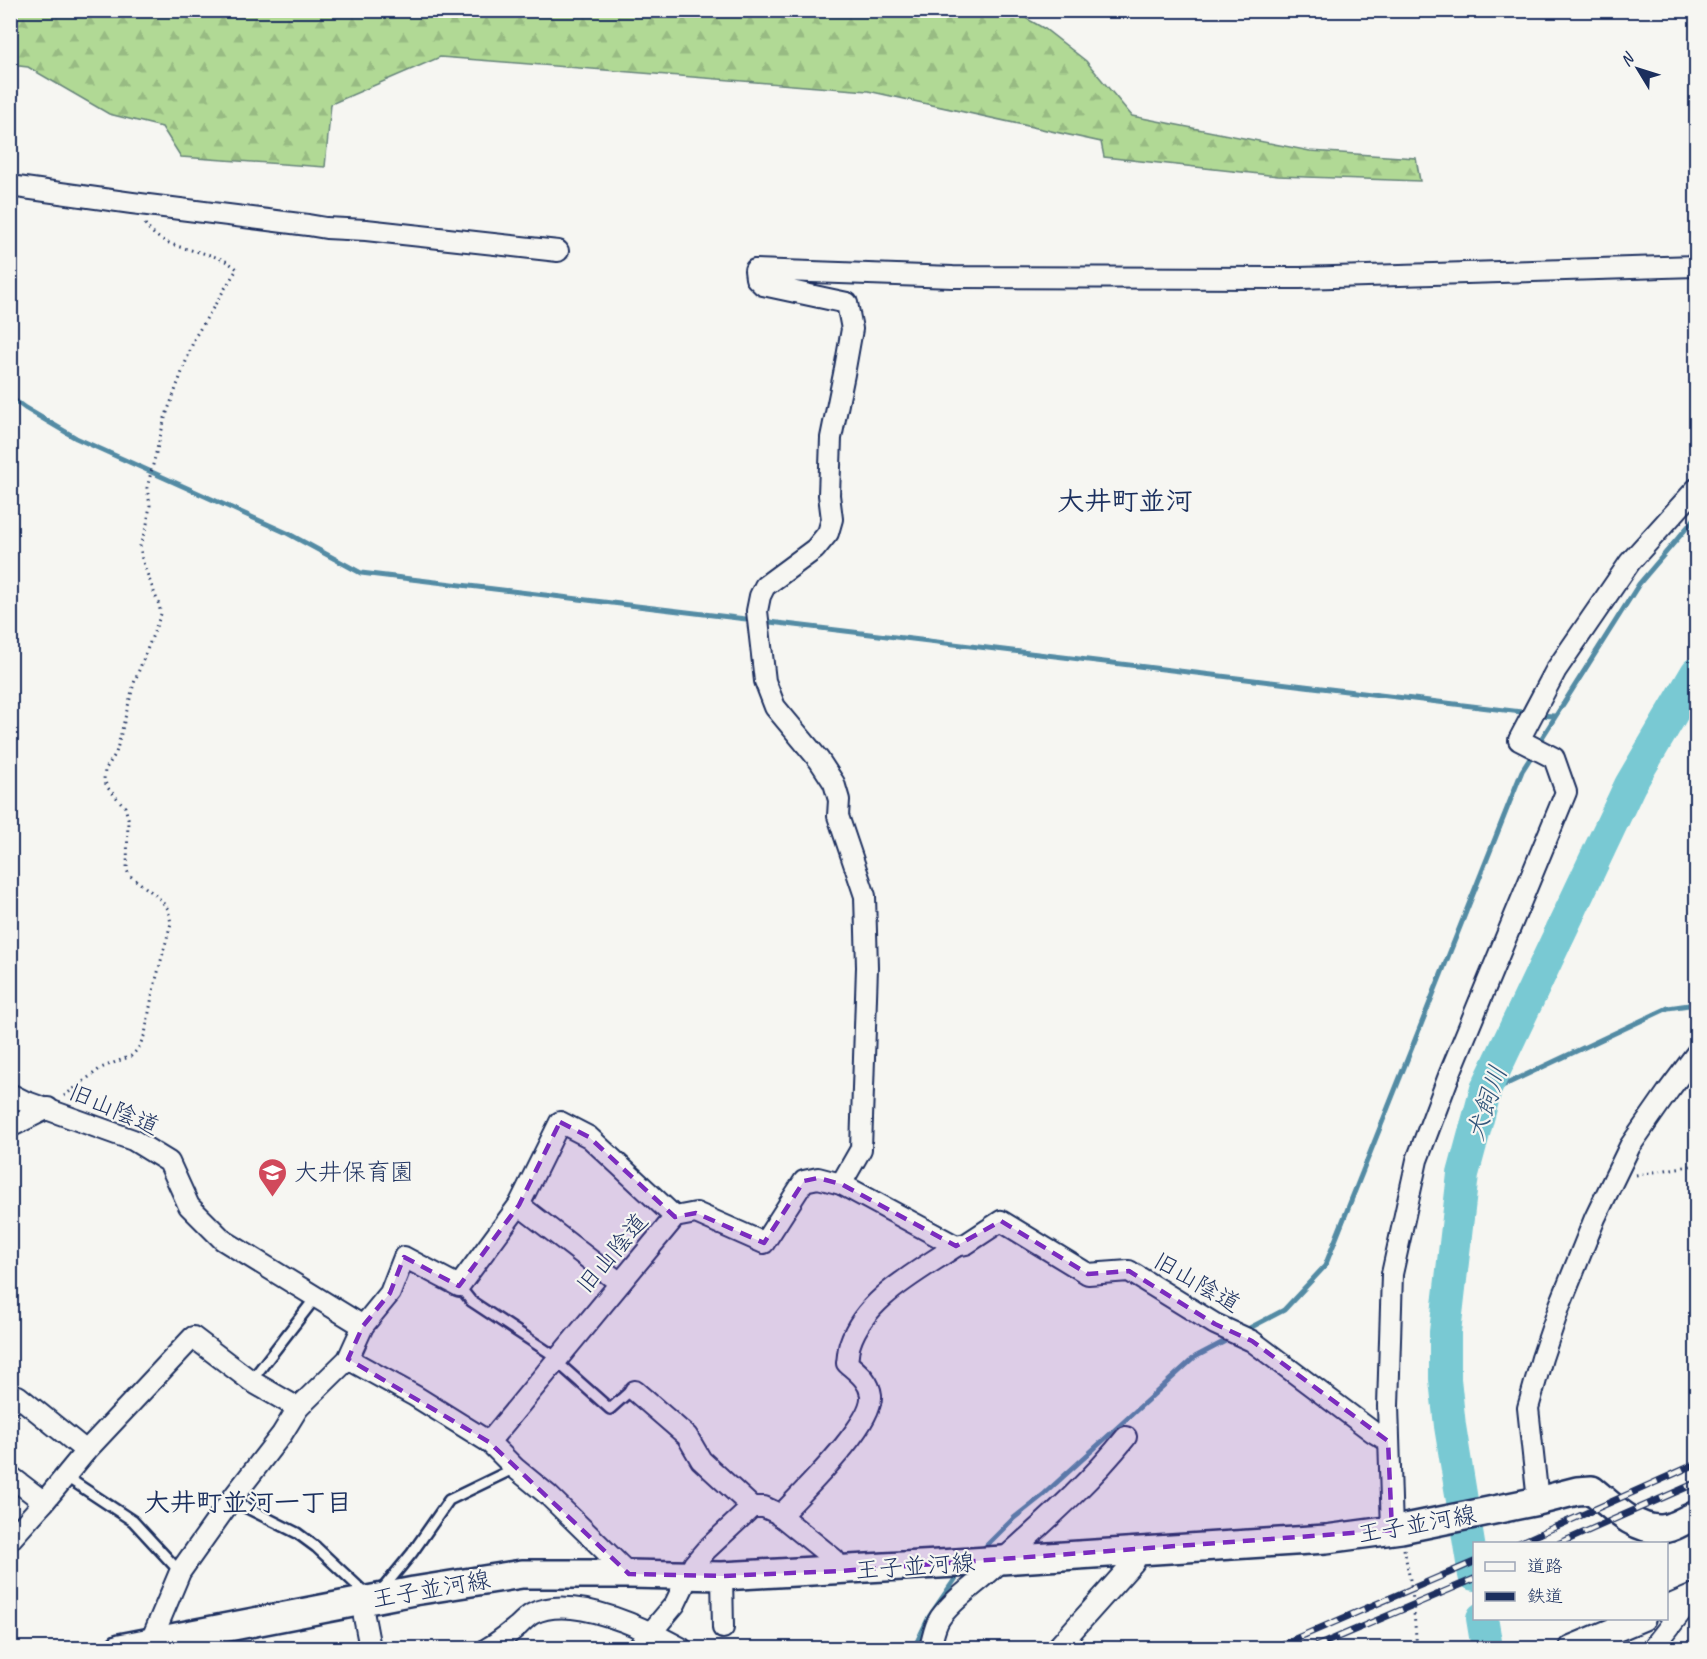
<svg xmlns="http://www.w3.org/2000/svg" width="1707" height="1659" font-family="Caveat,'Klee One',sans-serif">
<defs>
<pattern id="forest-firs" width="22" height="20" patternUnits="userSpaceOnUse" patternTransform="scale(1.5)"><rect width="22" height="20" fill="#b1d995"/><path d="M5 1l3.5 6h-7zM16 11l3.5 6h-7z" fill="#98bb83"/></pattern>
</defs>
<rect width="100%" height="100%" fill="#f6f6f2"/>
<filter id="ink" filterUnits="userSpaceOnUse"><feTurbulence type="fractalNoise" baseFrequency=".0167" numOctaves="2"/><feDisplacementMap in="SourceGraphic" scale="12" xChannelSelector="R" yChannelSelector="G"/><feConvolveMatrix kernelMatrix="1 2 1 2 8 2 1 2 1" color-interpolation-filters="sRGB"/></filter>
<g filter="url(#ink)">
<!-- forest -->
<polygon fill="url(#forest-firs)" stroke="#66847a" stroke-width="1.5" points="11,10 1006,11 1022,16 1045,29 1086,61 1132,116 1310,151 1416,158 1420,181 1278,176 1104,157 1101,142 868,91 440,57 331,104 325,167 181,157 162,127 109,114 28,67 11,65"/>
<g fill="none" stroke-linecap="round" stroke-linejoin="round">
<!-- stream -->
<g stroke="#538ba4" stroke-width="5">
<polyline points="10,397 25,408 76,438 287,533 361,573 1530,713"/>
<polyline points="1539,715 1554,716"/>
<polyline points="1538,744 1639,584 1696,517"/>
<polyline points="1486,1089 1498,1088 1668,1008 1696,1004"/>
<polyline points="1242,1332 1284,1310 1325,1266 1522,771 1534,752"/>
<polyline points="981,1551 1014,1518 1043,1495 1195,1357 1231,1338"/>
<polyline points="454,1648 484,1642"/>
<polyline points="914,1648 929,1617 960,1572"/>
</g>
<!-- river -->
<g stroke="#79c9d3" stroke-width="32">
<polyline points="1474,1575 1450,1426 1445,1379 1445,1332 1463,1174 1486,1089 1630,785 1696,673"/>
<polyline points="1482,1618 1487,1648"/>
</g>
<defs>
<g id="service">
<polyline points="459,1286 471,1301 550,1353 556,1361 610,1409 629,1392 635,1391"/>
<polyline points="251,1381 316,1297"/>
<polyline points="65,1476 133,1521 180,1572"/>
<polyline points="231,1500 297,1533 316,1547 364,1592 367,1598"/>
<polyline points="380,1592 412,1553 449,1500 515,1468"/>
</g>
<g id="minor">
<polyline points="10,186 132,203 308,225 326,228 366,230 558,251"/>
<polyline points="10,1094 24,1101 133,1140 169,1162 189,1206 223,1240 363,1326"/>
<polyline points="10,1127 48,1108"/>
<polyline points="841,1184 861,1149 867,967 865,896 838,816 839,800 834,783 819,760 775,707 765,681 757,611 760,596 765,586 815,549 828,533 832,519 829,495 831,438 844,374 852,329 847,303 763,285 756,278 755,270 953,277 1300,278 1696,266"/>
<polyline points="519,1205 620,1283"/>
<polyline points="348,1359 415,1396 489,1442 515,1468 548,1495 629,1574"/>
<polyline points="635,1391 687,1436 701,1460 752,1507"/>
<polyline points="10,1405 18,1396 86,1451"/>
<polyline points="489,1442 675,1217 696,1213 764,1243 804,1181 818,1178 841,1184 956,1246 966,1244 1001,1221 1088,1274 1129,1271 1215,1324 1252,1341 1373,1432 1388,1441"/>
<polyline points="10,1476 44,1502"/>
<polyline points="1538,1501 1528,1408 1542,1358 1560,1305 1595,1218 1630,1146 1669,1090 1696,1054"/>
<path d="M780,1516C800,1494 874,1424 871,1395C869,1380 857,1372 847,1363C848,1357 848,1350 850,1344C865,1298 918,1272 956,1246"/>
<polyline points="1392,1530 1388,1406 1392,1274 1417,1160 1450,1073 1566,792 1554,758 1519,740 1556,670 1630,562 1696,489"/>
<polyline points="10,1540 44,1502 86,1451 193,1337 251,1381 298,1408"/>
<polyline points="722,1576 723,1628"/>
<polyline points="361,1601 370,1648"/>
<polyline points="150,1643 180,1572 231,1500 282,1434 298,1408 348,1359 363,1326 390,1293 404,1257 459,1286 519,1205 560,1122 589,1137 675,1217"/>
<path d="M488,1648C499,1642 508,1634 518,1626C522,1622 527,1617 532,1614C572,1593 646,1629 681,1648"/>
<polyline points="638,1648 675,1604 694,1564 706,1550 752,1507 764,1507 777,1513 834,1559 840,1571"/>
<path d="M930,1648C933,1638 934,1627 940,1618C954,1598 977,1584 995,1567C1040,1526 1088,1485 1126,1437"/>
<polyline points="1057,1648 1134,1562 1138,1551"/>
<polyline points="1653,1648 1695,1594"/>
</g>
<g id="tertiary">
<polyline points="1666,1609 1696,1596"/>
<polyline points="1571,1648 1643,1618"/>
</g>
<path id="secondary" d="M120,1648L414,1591L522,1574H629L722,1576L956,1563L1326,1539L1401,1529L1538,1501L1577,1491L1592,1490C1612,1506 1634,1530 1661,1529C1671,1529 1687,1519 1696,1515"/>
</defs>
<!-- service casing -->
<use href="#service" stroke="#1b2f5e" stroke-width="14"/>
<!-- minor casing -->
<use href="#minor" stroke="#1b2f5e" stroke-width="24"/>
<!-- tertiary casing -->
<use href="#tertiary" stroke="#1b2f5e" stroke-width="28"/>
<!-- secondary casing -->
<use href="#secondary" stroke="#1b2f5e" stroke-width="32"/>
<!-- path -->
<g stroke="#1b2f5e" stroke-width="3" stroke-dasharray="1.5 4.5" stroke-linecap="butt">
<path d="M64,1096L101,1068L131,1056L138,1049L145,1034L153,991L171,923L168,909L158,897L129,875L127,870L128,818L125,807L107,787L104,779L105,770L116,753L134,683L161,614L159,605L142,560L140,546L147,524L150,505L147,488L165,418L195,337L237,269C212,246 165,255 145,224"/>
<polyline points="1636,1175 1696,1165"/>
<polyline points="1404,1549 1412,1590 1417,1648"/>
</g>
<!-- service -->
<use href="#service" stroke="#f6f6f2" stroke-width="9"/>
<!-- minor -->
<use href="#minor" stroke="#f6f6f2" stroke-width="20"/>
<!-- tertiary -->
<use href="#tertiary" stroke="#f6f6f2" stroke-width="24"/>
<!-- secondary -->
<use href="#secondary" stroke="#f6f6f2" stroke-width="27"/>
<defs>
<g id="rail">
<polyline points="1517,1544 1696,1464"/>
<polyline points="1558,1544 1696,1483"/>
<polyline points="1274,1648 1474,1562"/>
<polyline points="1312,1648 1474,1579"/>
</g>
</defs>
<!-- rail casing -->
<use href="#rail" stroke="#1b2f5e" stroke-width="7"/>
<!-- rail -->
<use href="#rail" stroke="#f6f6f2" stroke-width="4.5" stroke-dasharray="14" stroke-linecap="butt"/>
</g>
</g>
<!-- marked area -->
<path fill="#7b2cbf" fill-opacity="0.2" stroke="#7b2cbf" stroke-width="4.5" stroke-dasharray="12 8" stroke-linejoin="round" d="M560,1122L589,1137L675,1217L696,1213L764,1243L804,1181L818,1178L841,1184L956,1246L1001,1221L1088,1274L1129,1271L1215,1324L1252,1341L1388,1441L1392,1530L840,1571L722,1576L629,1574L489,1442L348,1359L363,1326L390,1293L404,1257L459,1286L519,1205Z"/>
<!-- icons -->
<defs>
<symbol id="school-pin" viewBox="-11 -11 22 30"><path d="M0 17L-7.5 6A9.5 9.5 0 1 1 7.5 6Z" fill="#d1495b" stroke="#f6f6f2"/><path d="M0-5L7-2L0 1L-7-2ZM-4 1L0 2.5L4 1V4Q0 6-4 4Z" fill="#fff"/></symbol>
</defs>
<g fill-rule="evenodd">
<use href="#school-pin" x="256" y="1156" width="33" height="45"/>
</g>
<g text-anchor="middle" stroke-width="4.5" stroke-linejoin="round" paint-order="stroke">
<!-- street labels -->
<g font-size="24" fill="#1b2f5e" stroke="#f6f6f2">
<text transform="translate(114 1109) rotate(23)" y="8">旧山陰道</text>
<text transform="translate(612 1253) rotate(-50)" y="8">旧山陰道</text>
<text transform="translate(1197 1282) rotate(30)" y="8">旧山陰道</text>
<text transform="translate(1417 1524) rotate(-10)" y="8">王子並河線</text>
<text transform="translate(915 1566) rotate(-4)" y="8">王子並河線</text>
<text transform="translate(431 1589) rotate(-10)" y="8">王子並河線</text>
</g>
<!-- poi labels -->
<g font-size="24" fill="#1b2f5e" stroke="#f6f6f2" text-anchor="start">
<text x="294" y="1180">大井保育園</text>
</g>
<!-- water labels -->
<g font-size="26" font-style="italic" fill="#32567b" stroke="#f6f6f2">
<text transform="translate(1486 1103) rotate(-71)" y="9">犬飼川</text>
</g>
<!-- neighbourhood labels -->
<g font-size="26" font-weight="bold" fill="#1b2f5e" stroke="#f6f6f2">
<text x="248" y="1511">大井町並河一丁目</text>
</g>
<!-- quarter labels -->
<g font-size="27" font-weight="bold" fill="#1b2f5e" stroke="#f6f6f2">
<text x="1125" y="510">大井町並河</text>
</g>
</g>
<!-- margin -->
<rect width="1707" height="1659" fill="none" stroke="#f6f6f2" stroke-width="36"/>
<rect x="18" y="18" width="1671" height="1623" fill="none" stroke="#1b2f5e" stroke-width="2" filter="url(#ink)"/>
<!-- legend -->
<rect x="1473" y="1542" width="195" height="78" fill="#f6f6f2" stroke="#9ea6b7" stroke-width="1.5"/>
<rect x="1485" y="1562" width="30" height="9" fill="#f6f6f2" stroke="#9ea6b7" stroke-width="1.5"/>
<text x="1527" y="1572" font-size="18" fill="#1b2f5e">道路</text>
<rect x="1485" y="1592" width="30" height="9" fill="#1b2f5e" stroke="#9ea6b7" stroke-width="1.5"/>
<text x="1527" y="1602" font-size="18" fill="#1b2f5e">鉄道</text>
<!-- north arrow -->
<g transform="translate(1638 69) rotate(308)" stroke="#f6f6f2" stroke-width="4.5" paint-order="stroke">
<path d="M0-4.5L10 22L0 15L-10 22Z" fill="#1b2f5e"/>
<text y="-9" font-size="16" font-weight="bold" text-anchor="middle" fill="#1b2f5e">N</text>
</g>
</svg>
